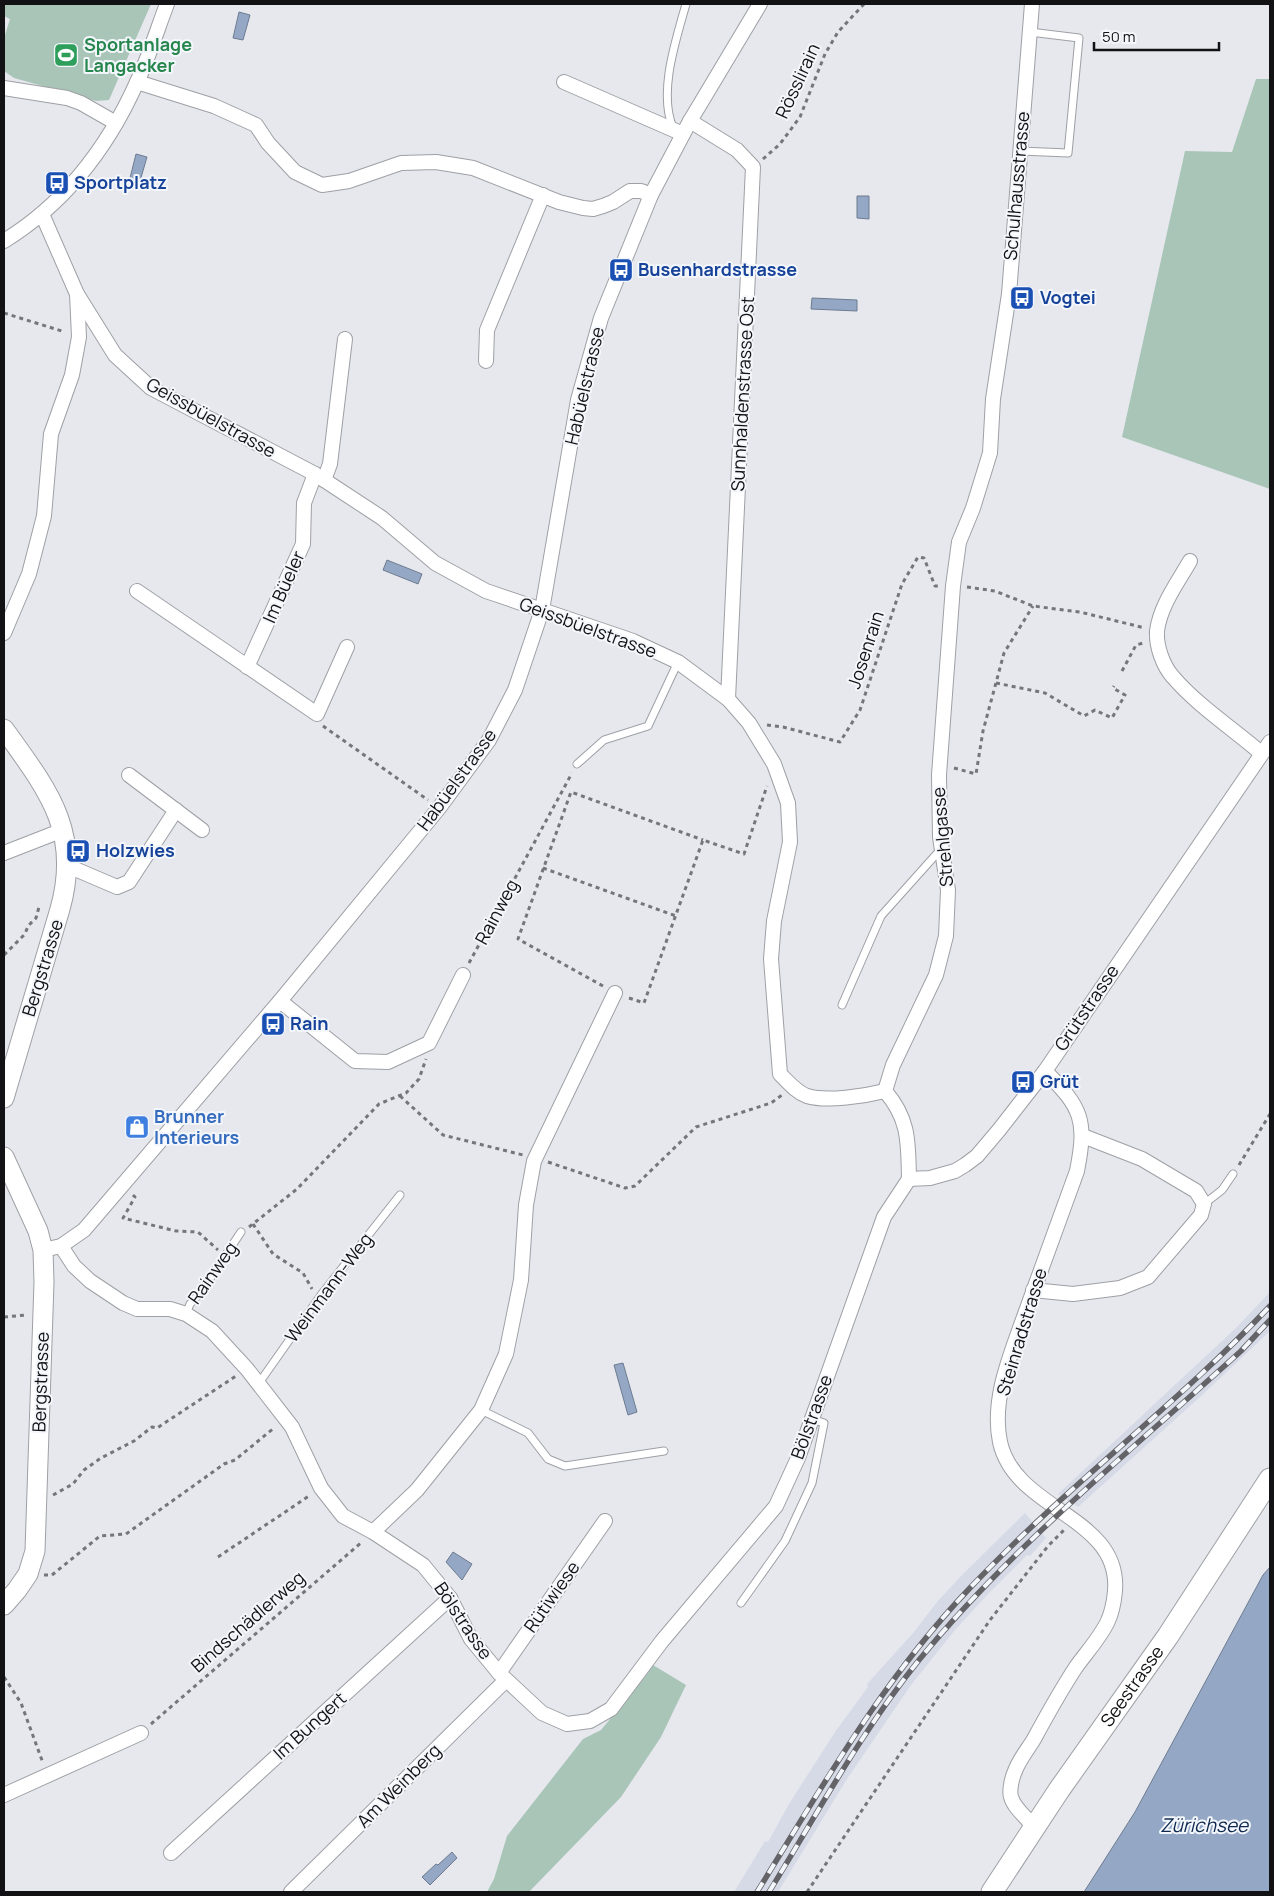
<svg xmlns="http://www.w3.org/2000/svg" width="1274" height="1896" font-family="Manrope,sans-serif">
<rect width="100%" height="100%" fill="#e6e8ee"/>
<!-- built -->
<g fill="#d5dae6">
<polygon points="1270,1292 1270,1331 1201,1396 1078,1507 1058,1494 1237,1327"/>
<polygon points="1025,1513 1046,1538 1030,1556 1027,1555 988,1594 955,1630 911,1685 847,1779 778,1892 734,1892 765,1841 768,1842 789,1804 835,1732 868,1687 867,1684 914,1632 937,1602 962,1575"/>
</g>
<!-- green -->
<g fill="#a9c5b7">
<polygon points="4,4 151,4 109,100 96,101 14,78 4,71 4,38 10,19 4,16"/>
<polygon points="1256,79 1270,79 1270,489 1122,437 1185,151 1232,152"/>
<polygon points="653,1665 686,1685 661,1737 621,1797 529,1892 487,1892 494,1879 507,1836 583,1739 601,1730 645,1677"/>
</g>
<!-- water -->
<g fill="#94a8c5" stroke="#6d7b90">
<polygon points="239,12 250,15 243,40 233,38"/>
<polygon points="136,154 147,157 140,181 130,178"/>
<polygon points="857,196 869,196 869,219 857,218"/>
<polygon points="812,298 857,300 857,311 811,309"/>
<polygon points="387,560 422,574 418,584 383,570"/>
<polygon points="623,1363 637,1412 628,1415 614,1365"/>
<polygon points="453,1552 472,1564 462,1580 446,1562"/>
<polygon points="1270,1567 1270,1892 1084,1892 1135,1812 1263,1575"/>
<polygon points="452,1852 457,1858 430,1885 422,1877 436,1864 438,1865"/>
</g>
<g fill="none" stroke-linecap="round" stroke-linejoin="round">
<defs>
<g id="lane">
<path d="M673,128C658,92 676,40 686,4"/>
<polyline points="1020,151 1068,153 1079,38 1030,32"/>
<polyline points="577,764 604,740 648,726 678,662"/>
<polyline points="842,1005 881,916 941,849"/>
<polyline points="1204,1204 1222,1190 1233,1174"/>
<polyline points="186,1314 190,1304 201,1292 241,1232"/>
<polyline points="259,1383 321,1295 400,1195"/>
<polyline points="481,1410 528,1433 548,1459 565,1466 664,1451"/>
<polyline points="741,1603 785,1541 812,1483 824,1423 812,1419"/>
</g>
<g id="street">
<polyline points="137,82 214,106 256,125 268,143 295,172 322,185 349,181 401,163 436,162 473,168 559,202 583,208 593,209 603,206 613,202 630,191 641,191 651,195"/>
<polyline points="564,82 683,134"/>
<polyline points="4,88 67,98 81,103 116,123"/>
<polyline points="690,121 737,150 753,167 728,699"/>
<path d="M4,241C64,204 108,147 137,82C149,57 157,30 167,4"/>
<path d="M77,294L115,355L151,388L315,474L382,518L435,563L486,591L633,641L678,662L728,699L749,723L774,764L788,803L790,842L774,921L771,959L780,1074C788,1082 796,1092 807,1096C827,1102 865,1096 885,1091"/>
<polyline points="486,361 487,330 543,195"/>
<polyline points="324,480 330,464 345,339"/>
<path d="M1190,561C1178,582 1160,606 1157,631C1156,646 1163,666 1173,677C1198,706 1232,728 1261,753"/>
<polyline points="137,591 317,714 347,647"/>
<polyline points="4,633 29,574 44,516 51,434 72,375 79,337 77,294 42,214"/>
<polyline points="247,667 303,544 304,503 315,474"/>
<polyline points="129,775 202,830"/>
<polyline points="4,853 63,830"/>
<polyline points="68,866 117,887 129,882 176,810"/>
<polyline points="280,1001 355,1061 388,1062 429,1043 463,975"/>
<polyline points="885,1091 893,1065 936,975 946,936 948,890 940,837 939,775 953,586 959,542 973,508 990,453 993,399 1009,294 1032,4"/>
<path d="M885,1091C910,1120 908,1143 909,1179L930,1178L955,1171L965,1165L977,1156L999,1130L1045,1071L1270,742"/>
<polyline points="61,1246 74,1266 90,1281 123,1303 137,1309 170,1309 186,1314 212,1331 247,1369 292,1427 321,1488 343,1516 373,1532 423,1565 450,1598 471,1639 499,1673 542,1713 567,1724 590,1721 611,1709 662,1641 776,1506 798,1458 884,1217 909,1179"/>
<polyline points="43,1250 61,1246 84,1230 280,1001 439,808 489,740 515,690 542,610 578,400 601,318 651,195 690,121 760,4"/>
<polyline points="1033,1290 1073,1294 1120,1288 1148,1277 1201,1215 1204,1204 1196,1191 1142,1159 1083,1136"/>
<polyline points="373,1532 417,1490 481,1410 506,1354 521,1280 526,1205 534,1161 615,993"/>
<polyline points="499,1673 605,1521"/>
<polyline points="4,1795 141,1733"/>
<path d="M1034,1827C1027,1818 1014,1808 1011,1797C1009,1790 1012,1778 1015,1771C1019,1760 1028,1749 1034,1739C1047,1715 1061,1690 1076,1667C1086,1653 1099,1639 1107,1623C1112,1613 1114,1602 1115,1591C1121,1516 1015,1511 1000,1442C991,1399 1011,1354 1025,1314C1042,1266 1060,1219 1077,1171C1087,1120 1082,1108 1045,1071"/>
<polyline points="171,1853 450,1598"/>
<polyline points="291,1892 506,1680"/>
</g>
<g id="secondary">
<path d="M4,729C47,789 82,831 60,909L4,1098"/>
<polyline points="4,1157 38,1231 43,1250 44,1282 35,1551 28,1574 17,1590 4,1605"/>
</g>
<g id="primary">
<path id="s1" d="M992,1892L1059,1790L1168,1636L1270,1479"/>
</g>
</defs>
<!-- lane casing -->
<use href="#lane" stroke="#9ea0a5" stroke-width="9"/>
<!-- street casing -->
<use href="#street" stroke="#9ea0a5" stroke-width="16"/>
<!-- secondary casing -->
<use href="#secondary" stroke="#9ea0a5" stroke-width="21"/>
<!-- primary casing -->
<use href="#primary" stroke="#9ea0a5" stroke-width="23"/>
<!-- path -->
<g stroke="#75767a" stroke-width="3" stroke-dasharray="4 4" stroke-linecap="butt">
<polyline points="763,159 780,144 800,117 825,54 838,32 864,4"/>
<polyline points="4,313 65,332"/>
<polyline points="967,587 995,591 1033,606 1080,612 1145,628"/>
<polyline points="1122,671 1136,645 1143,643"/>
<polyline points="996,683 1045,693 1084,716 1095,710 1112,718 1125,695 1113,688 1114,686"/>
<polyline points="767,725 783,727 840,742 860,710 902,584 918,557 924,558 935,586 938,586"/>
<polyline points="323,726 428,800"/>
<polyline points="954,768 976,774 983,731 1004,653 1033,606"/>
<polyline points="543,868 676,916"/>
<polyline points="4,955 25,934 28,926 36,918 39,907 42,907"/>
<polyline points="469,963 572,773"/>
<polyline points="603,986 518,939 571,792 703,840"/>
<polyline points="629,998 644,1003 703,840 744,854 767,786"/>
<polyline points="400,1096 443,1135 523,1155"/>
<polyline points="548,1162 625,1188 635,1186 696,1127 771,1103 782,1095"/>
<polyline points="1239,1165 1270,1114"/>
<polyline points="133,1195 135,1197 123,1218 176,1231 198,1232 218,1250"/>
<polyline points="253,1224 273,1254 303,1273 312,1289"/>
<polyline points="249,1227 297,1189 379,1104 406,1093 419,1079 426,1059"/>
<polyline points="4,1317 27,1315"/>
<polyline points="53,1495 73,1484 84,1470 101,1458 134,1441 152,1427 157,1428 236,1376"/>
<polyline points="218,1557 309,1496"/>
<polyline points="44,1575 52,1575 100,1536 126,1534 224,1464 235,1460 274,1428"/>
<polyline points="4,1677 21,1703 43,1763"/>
<polyline points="151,1724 362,1542"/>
<polyline points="807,1892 990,1620 1048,1546 1064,1530"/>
</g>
<!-- lane -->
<use href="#lane" stroke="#fff" stroke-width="7"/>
<!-- street -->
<use href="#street" stroke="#fff" stroke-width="14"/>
<!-- secondary -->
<use href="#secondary" stroke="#fff" stroke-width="19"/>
<!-- primary -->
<use href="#primary" stroke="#fff" stroke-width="21"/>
<defs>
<g id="rail">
<path d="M757,1892C822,1787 883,1679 969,1589C1064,1488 1176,1406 1270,1306"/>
<path d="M769,1892C817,1814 861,1732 919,1660C1013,1545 1131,1451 1241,1351L1270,1320"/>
</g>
</defs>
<!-- rail casing -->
<use href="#rail" stroke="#646468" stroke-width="5.5"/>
<!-- rail -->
<use href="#rail" stroke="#f3f6fb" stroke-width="4" stroke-dasharray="11" stroke-linecap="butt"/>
</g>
<!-- icons -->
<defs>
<symbol id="stadium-square" viewBox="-11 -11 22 22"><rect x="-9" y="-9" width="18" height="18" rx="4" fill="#2e9e5b" stroke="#f3f6fb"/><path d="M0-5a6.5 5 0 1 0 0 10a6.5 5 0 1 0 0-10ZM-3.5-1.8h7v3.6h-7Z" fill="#fff"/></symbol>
<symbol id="bus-square" viewBox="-11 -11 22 22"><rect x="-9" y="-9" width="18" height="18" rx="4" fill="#1a4fb4" stroke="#f3f6fb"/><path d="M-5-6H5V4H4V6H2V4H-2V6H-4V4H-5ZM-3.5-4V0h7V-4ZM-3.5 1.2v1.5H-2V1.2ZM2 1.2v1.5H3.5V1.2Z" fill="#fff"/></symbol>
<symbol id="shop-square" viewBox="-11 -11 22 22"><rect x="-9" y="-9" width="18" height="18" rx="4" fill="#3f7fe0" stroke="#f3f6fb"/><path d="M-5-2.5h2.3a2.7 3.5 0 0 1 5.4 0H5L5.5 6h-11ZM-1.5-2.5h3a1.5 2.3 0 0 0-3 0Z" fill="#fff"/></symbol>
</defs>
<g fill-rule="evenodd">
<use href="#stadium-square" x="52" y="41" width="28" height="28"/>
<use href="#bus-square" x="43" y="169" width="28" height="28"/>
<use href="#bus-square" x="607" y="256" width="28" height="28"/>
<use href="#bus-square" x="1008" y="284" width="28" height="28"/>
<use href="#bus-square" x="64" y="837" width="28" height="28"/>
<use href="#bus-square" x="259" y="1010" width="28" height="28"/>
<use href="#bus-square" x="1009" y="1068" width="28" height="28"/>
<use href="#shop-square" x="123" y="1113" width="28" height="28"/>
</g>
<g text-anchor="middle" stroke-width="4" stroke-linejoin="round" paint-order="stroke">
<!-- leisure labels -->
<g font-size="18" font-weight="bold" fill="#27864d" stroke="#f3f6fb" text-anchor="start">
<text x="84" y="51">Sportanlage<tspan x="84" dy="21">Langacker</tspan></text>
</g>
<!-- street labels -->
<g font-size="18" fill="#121214" stroke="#f3f6fb">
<text transform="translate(798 81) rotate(-65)" y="6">Rösslirain</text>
<text transform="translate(1017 186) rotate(-85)" y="6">Schulhausstrasse</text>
<text transform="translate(585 386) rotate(-77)" y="6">Habüelstrasse</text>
<text transform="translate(743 394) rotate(-87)" y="6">Sunnhaldenstrasse Ost</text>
<text transform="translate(211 418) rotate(29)" y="6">Geissbüelstrasse</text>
<text transform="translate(284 587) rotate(-66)" y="6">Im Büeler</text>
<text transform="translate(588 628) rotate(20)" y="6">Geissbüelstrasse</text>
<text transform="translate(866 650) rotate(-72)" y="6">Josenrain</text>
<text transform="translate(457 780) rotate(-54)" y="6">Habüelstrasse</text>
<text transform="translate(943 837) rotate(-95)" y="6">Strehlgasse</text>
<text transform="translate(497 912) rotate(-62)" y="6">Rainweg</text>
<text transform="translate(43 968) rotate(-73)" y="6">Bergstrasse</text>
<text transform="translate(1087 1008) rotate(-56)" y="6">Grütstrasse</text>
<text transform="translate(213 1273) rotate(-55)" y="6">Rainweg</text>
<text transform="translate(329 1288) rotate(-53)" y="6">Weinmann-Weg</text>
<text transform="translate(1022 1332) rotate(-73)" y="6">Steinradstrasse</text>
<text transform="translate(41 1382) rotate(-88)" y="6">Bergstrasse</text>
<text transform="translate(812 1417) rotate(-70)" y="6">Bölstrasse</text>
<text transform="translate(552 1597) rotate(-55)" y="6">Rütiwiese</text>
<text transform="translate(463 1621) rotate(56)" y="6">Bölstrasse</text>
<text transform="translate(248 1622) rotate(-41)" y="6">Bindschädlerweg</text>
<text dy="6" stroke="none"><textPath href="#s1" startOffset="249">Seestrasse</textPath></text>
<text transform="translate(310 1726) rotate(-42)" y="6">Im Bungert</text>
<text transform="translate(399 1786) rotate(-45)" y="6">Am Weinberg</text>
</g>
<!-- transit labels -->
<g font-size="18" font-weight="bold" fill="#164399" stroke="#f3f6fb" text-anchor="start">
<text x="74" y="189">Sportplatz</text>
<text x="638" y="276">Busenhardstrasse</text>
<text x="1040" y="304">Vogtei</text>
<text x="96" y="857">Holzwies</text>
<text x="290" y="1030">Rain</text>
<text x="1040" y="1088">Grüt</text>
</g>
<!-- shop labels -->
<g font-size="18" font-weight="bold" fill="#366cbe" stroke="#f3f6fb" text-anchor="start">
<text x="154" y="1123">Brunner<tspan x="154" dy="21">Interieurs</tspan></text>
</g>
<!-- water labels -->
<g font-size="19" font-style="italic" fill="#0d284f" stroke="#f3f6fb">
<text x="1204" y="1832">Zürichsee</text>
</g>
</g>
<!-- border -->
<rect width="1274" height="1896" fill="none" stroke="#121214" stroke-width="10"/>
<!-- scale -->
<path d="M1094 42v8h125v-8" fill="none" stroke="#121214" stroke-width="2.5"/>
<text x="1102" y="42" font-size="15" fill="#121214" stroke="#f3f6fb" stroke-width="4" paint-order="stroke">50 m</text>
</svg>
